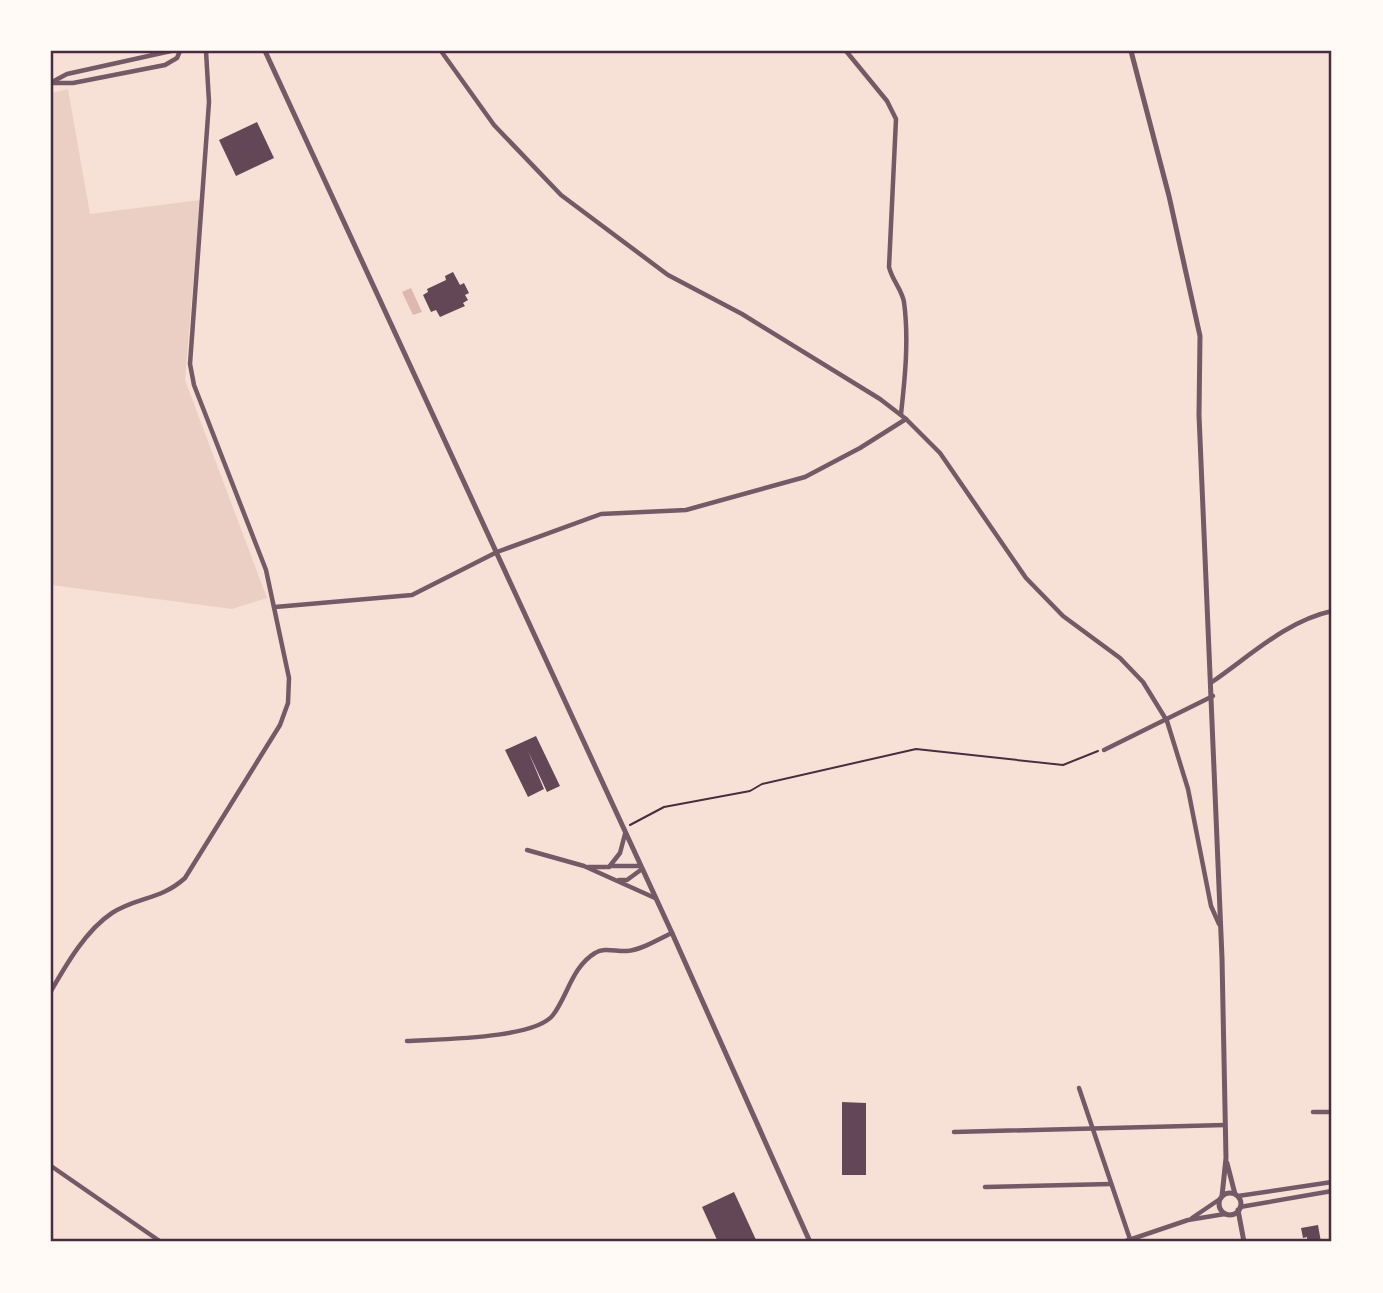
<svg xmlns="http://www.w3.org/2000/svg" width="1383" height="1293" font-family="'IBM Plex Serif',serif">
<rect width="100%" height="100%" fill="#f7e1d7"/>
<!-- green -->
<polygon fill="#ebcfc5" points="68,89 90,214 200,200 185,380 267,598 232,609 51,585 51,93"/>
<!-- water -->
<polygon fill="#dcb8b0" points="411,288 422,312 413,315 402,292"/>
<!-- building -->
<g fill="#644757">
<polygon points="257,122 274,158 236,176 219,140"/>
<polygon points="453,272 460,285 464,283 469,293 465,295 468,300 463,303 465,306 440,317 436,310 431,312 423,295 428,292 427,289 446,280 445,276"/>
<polygon points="536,736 560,786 547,792 528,751 544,789 528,797 505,750"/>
<polygon points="842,1102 866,1103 866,1175 842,1175"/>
<polygon points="734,1192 757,1242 718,1242 702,1207"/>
<polygon points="1318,1225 1321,1242 1307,1242 1307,1237 1303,1238 1301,1228"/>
</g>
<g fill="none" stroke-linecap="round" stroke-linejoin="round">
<!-- path -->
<polyline stroke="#4a2c40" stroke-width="2" points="630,825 664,807 750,791 762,784 916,749 1063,765 1098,751"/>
<!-- minor -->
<g stroke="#755966" stroke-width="4.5">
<polyline points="441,51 494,125 561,195 668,275 742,314 880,399 906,419 940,453 1026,578 1063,616 1120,658 1143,682 1167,721 1188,789 1211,906 1219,924"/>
<path d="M846,51L887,101L896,119L889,267C892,280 902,290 904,302C909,339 905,378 901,414"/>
<polyline points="52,82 67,74 171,51"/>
<polyline points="51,83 73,83 165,65 177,58 180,51"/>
<polyline points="275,607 412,595 497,552 601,514 686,510 805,477 860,448 906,419"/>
<path d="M1212,682C1250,656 1286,621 1332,611"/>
<polyline points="1104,750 1213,696"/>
<polyline points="527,850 584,866 655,898"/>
<polyline points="610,866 640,866"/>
<polyline points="588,867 609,867 620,853 625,834"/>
<polyline points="619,880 627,880 642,869"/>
<path d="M51,991C66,965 86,930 112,913C136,897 161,900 185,878L280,725L288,703L289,678L266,570L194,385L190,364L209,102L206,51"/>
<path d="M407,1041C439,1039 535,1039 553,1015C568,995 572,967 595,953C604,947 617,952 627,951C642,950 658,939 672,933"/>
<polyline points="1079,1088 1131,1242"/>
<polyline points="1313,1112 1332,1112"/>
<polyline points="954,1132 1225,1125"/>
<polyline points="51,1166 161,1242"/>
<polyline points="985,1187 1111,1184"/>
<polyline points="1238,1196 1332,1182"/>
<polyline points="1240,1207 1332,1191"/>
<polyline points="1192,1218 1220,1199"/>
<polyline points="1123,1242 1188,1220 1225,1214"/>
</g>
<!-- tertiary -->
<g stroke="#755966" stroke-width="5">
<polyline points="265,51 672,933 810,1242"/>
<polyline points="1131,51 1169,196 1200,336 1199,415 1222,958 1226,1158 1222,1196"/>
<polyline points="1227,1163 1235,1194"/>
<circle cx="1230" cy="1204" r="11"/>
<polyline points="1238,1210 1244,1242"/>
</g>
</g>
<!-- border -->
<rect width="1383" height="1293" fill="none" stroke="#fffaf5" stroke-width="105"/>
<rect x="52" y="52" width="1278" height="1188" fill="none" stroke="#4a2c40" stroke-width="2.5"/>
</svg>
